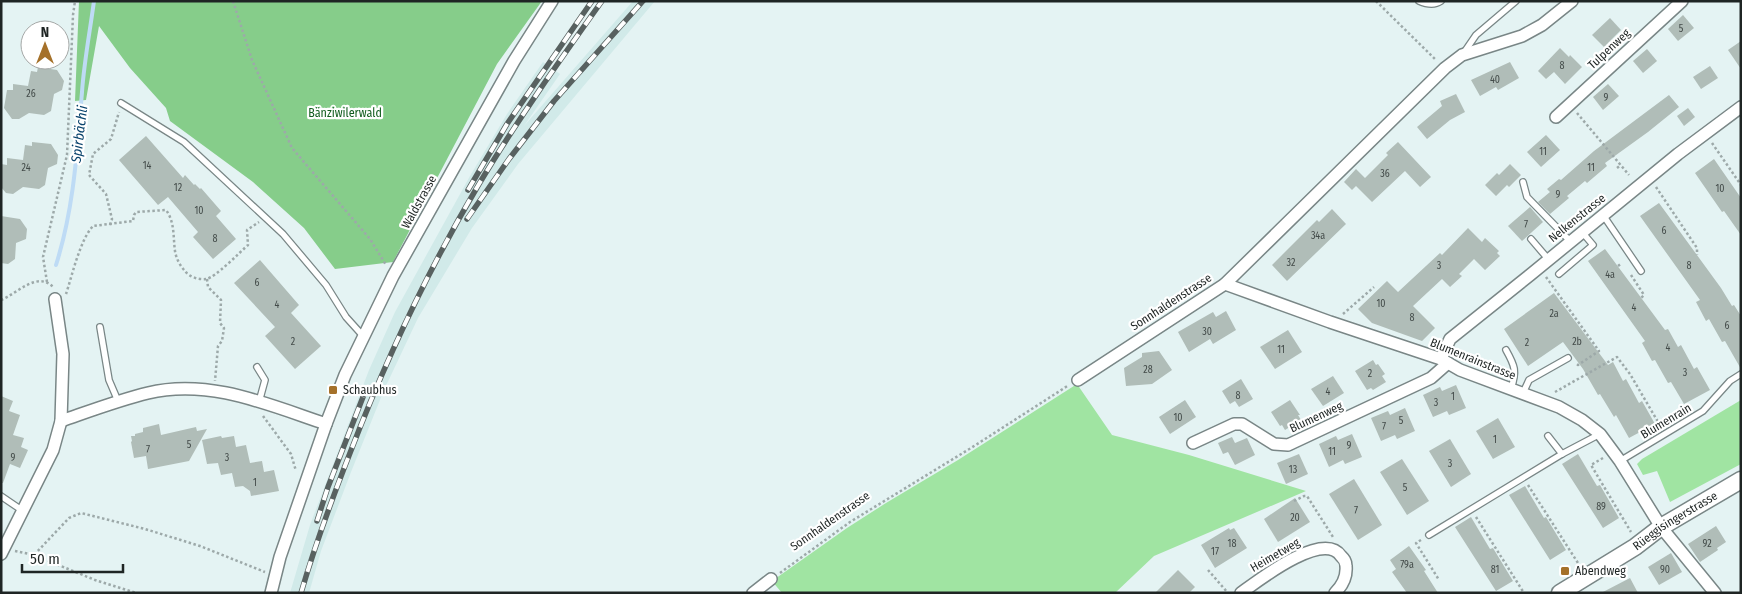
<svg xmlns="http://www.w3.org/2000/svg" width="1742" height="594" font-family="'Fira Sans Condensed',sans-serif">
<rect width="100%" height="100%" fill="#e4f3f3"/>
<!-- built -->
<polygon fill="#d1eae9" points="633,1 655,1 518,164 472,228 418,318 384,390 351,472 321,551 309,593 290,593 310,525 369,370 395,312 470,176 507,114 543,62 560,74 524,126"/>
<!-- green -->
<g fill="#a0e4a2">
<polygon points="1077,384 1112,435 1189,455 1306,491 1154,556 1115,593 782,593 772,581 847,528 886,503 958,460"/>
<polygon points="1741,400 1741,464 1670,502 1657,471 1643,475 1637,464 1642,459"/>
</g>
<!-- forest -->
<polygon fill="#86cd8a" points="79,1 542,1 497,64 393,262 335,269 304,228 253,182 170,121 166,108 130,68 99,26 86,100 75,101"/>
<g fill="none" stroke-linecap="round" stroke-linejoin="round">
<!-- stream -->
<path stroke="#bedbf5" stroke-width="4" d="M56,265C74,208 77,151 82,92C84,62 90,31 94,1"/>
</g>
<!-- building -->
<g fill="#b0bdb8">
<polygon points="1683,15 1694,28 1678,41 1668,29"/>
<polygon points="1610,18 1621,30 1604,47 1592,35"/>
<polygon points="1741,41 1741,69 1728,50"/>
<polygon points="1560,48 1569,57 1570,55 1582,67 1565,84 1554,72 1546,79 1538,71"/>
<polygon points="1647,49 1657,61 1643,73 1633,61"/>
<polygon points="1510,62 1519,78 1498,90 1496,87 1480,96 1471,80"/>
<polygon points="1710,66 1718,78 1701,89 1693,77"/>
<polygon points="38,67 57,70 64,81 62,90 54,94 51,111 44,115 29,113 19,119 12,119 4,108 7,90 13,90 13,84 28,86 31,71 37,72"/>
<polygon points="1608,84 1619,96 1603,110 1593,97"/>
<polygon points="1456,94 1465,112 1450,120 1427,139 1417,127 1442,106 1440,101"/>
<polygon points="1669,95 1679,107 1648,132 1605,163 1607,166 1587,183 1585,181 1567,196 1569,198 1550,214 1538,202 1550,192 1547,189 1559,179 1561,180 1594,151"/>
<polygon points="1688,108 1695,117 1684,126 1677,116"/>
<polygon points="1546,135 1560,150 1541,167 1527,152"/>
<polygon points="146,136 183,178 185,175 194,185 195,184 200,189 201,188 221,211 216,216 236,239 213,259 193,237 198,232 168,197 158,205 119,160"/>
<polygon points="32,142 51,144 58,155 57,164 48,168 45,185 39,189 23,187 13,194 6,193 1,187 1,164 7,165 7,158 23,160 25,145 32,146"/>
<polygon points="1398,142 1431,177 1420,187 1405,171 1372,202 1356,186 1352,190 1344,182 1356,169 1365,178 1388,155 1386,153"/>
<polygon points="1714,159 1741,198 1741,235 1724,211 1722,212 1695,173"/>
<polygon points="1510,164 1521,175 1509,187 1507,185 1496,196 1485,185 1497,173 1499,175"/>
<polygon points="1659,203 1721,288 1732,306 1734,305 1741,316 1741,369 1725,341 1722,342 1709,319 1706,321 1696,302 1700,300 1640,216"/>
<polygon points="1530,207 1543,222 1522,241 1508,226"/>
<polygon points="1332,209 1346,224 1287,281 1272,265 1317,220 1319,222"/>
<polygon points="1,216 20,219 27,229 26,239 16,243 15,259 8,264 1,263"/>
<polygon points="1468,228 1482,242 1485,238 1499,251 1497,253 1500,256 1485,270 1474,259 1459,274 1462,276 1450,287 1442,279 1413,306 1435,328 1422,341 1372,323 1358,309 1387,281 1398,292 1440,253 1442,255"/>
<polygon points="1605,249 1665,330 1668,329 1678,347 1681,345 1694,369 1697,367 1710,390 1684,404 1671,382 1668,383 1655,360 1652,361 1642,343 1645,341 1588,261"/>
<polygon points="260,260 299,305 291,313 321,346 295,369 265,336 275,327 234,283"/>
<polygon points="1554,293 1608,365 1613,362 1623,381 1626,379 1639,403 1642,401 1655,424 1629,438 1616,415 1614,417 1600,394 1598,395 1583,369 1563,342 1528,366 1504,329"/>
<polygon points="1226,311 1236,330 1213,344 1210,339 1189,352 1178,332 1213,312 1216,317"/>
<polygon points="1288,330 1302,352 1275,369 1260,347"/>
<polygon points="1159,351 1172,370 1152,384 1126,386 1124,368 1142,357 1142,353"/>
<polygon points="1373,360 1376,365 1378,364 1385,374 1382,376 1386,382 1373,390 1371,388 1367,390 1355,371"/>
<polygon points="1333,376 1344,393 1323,406 1311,389"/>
<polygon points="1241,379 1253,399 1239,407 1235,401 1230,404 1222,391"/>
<polygon points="1456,385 1466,408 1449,415 1447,411 1433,417 1423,395 1440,387 1442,391"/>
<polygon points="1,396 13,401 9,411 20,415 13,435 24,438 21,447 28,450 20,468 10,464 3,483 1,483"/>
<polygon points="1185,400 1196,417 1170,434 1159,417"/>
<polygon points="1290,400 1300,415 1298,415 1301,420 1285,430 1282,425 1280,426 1271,412"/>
<polygon points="1405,408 1415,431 1397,439 1395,435 1381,441 1371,418 1388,411 1390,415"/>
<polygon points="1498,418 1515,447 1493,459 1476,431"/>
<polygon points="159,424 161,435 196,427 197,431 207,429 189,461 148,469 146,456 134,458 131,442 132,441 131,436 135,436 135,434 143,432 143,428"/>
<polygon points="1352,434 1362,457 1345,464 1343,460 1329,467 1319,444 1336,436 1338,440"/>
<polygon points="221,436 222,438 234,436 236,447 246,445 250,463 262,461 264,472 274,470 279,491 251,496 250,491 243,486 235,487 232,473 221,475 218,463 207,464 202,440"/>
<polygon points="1232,437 1235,443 1247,438 1255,455 1235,465 1228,452 1223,454 1218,443"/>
<polygon points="1450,439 1471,474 1451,487 1429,451"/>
<polygon points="1299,454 1308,474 1286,484 1277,463"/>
<polygon points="1578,454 1597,486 1600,485 1619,518 1603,528 1562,464"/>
<polygon points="1402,459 1429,501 1407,515 1380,472"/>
<polygon points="1354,479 1382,525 1358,540 1329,494"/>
<polygon points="1525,486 1544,518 1546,517 1566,550 1550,560 1509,495"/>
<polygon points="1295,498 1310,522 1278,542 1264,519"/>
<polygon points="1471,517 1490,549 1493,548 1513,581 1496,591 1455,527"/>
<polygon points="1716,526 1726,542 1717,548 1718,550 1700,562 1688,544"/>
<polygon points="1229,528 1230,530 1234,528 1247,548 1215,568 1201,545"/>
<polygon points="1409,546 1426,570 1424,571 1438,593 1407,593 1392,572 1396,569 1390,560"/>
<polygon points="1671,553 1682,572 1659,585 1648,567"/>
<polygon points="1178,570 1195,587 1189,593 1155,593"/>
<polygon points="1630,578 1638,593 1601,593"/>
</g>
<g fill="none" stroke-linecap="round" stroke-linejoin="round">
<defs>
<g id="lane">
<path d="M1419,1C1426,4 1434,6 1441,1"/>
<polyline points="1463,54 1476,35 1516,1"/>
<polyline points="121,103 184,142 283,234 326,285 346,317 364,337"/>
<polyline points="1523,182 1527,197 1570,241"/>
<polyline points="1603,215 1641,271"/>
<polyline points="1531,239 1549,260"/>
<polyline points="1559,274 1593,245 1582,232"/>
<polyline points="100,327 109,380 118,401"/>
<path d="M1506,350C1515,366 1517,371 1511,389"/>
<polyline points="257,367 265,380 259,402"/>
<polyline points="1523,393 1529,380 1568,358"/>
<polyline points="1548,436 1562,454"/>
<polyline points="1620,461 1703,411 1730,381 1741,374"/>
<polyline points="1,496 23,511"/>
<polyline points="1429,535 1562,454 1600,434"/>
</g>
<g id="street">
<polyline points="1556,117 1682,1"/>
<polyline points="1225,284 1330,322 1441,359 1460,370 1559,407 1582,420 1600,434 1620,461 1661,527 1715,593"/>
<polyline points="1441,359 1450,339 1530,275 1678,154 1741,107"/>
<polyline points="1078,380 1225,284 1445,68 1462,55 1522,36 1542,25 1572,1"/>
<path d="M61,421C90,411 119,400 148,393C209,378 269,405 326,424"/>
<polyline points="1193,443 1234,424 1242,424 1274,444 1288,445 1431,378 1448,363"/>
<polyline points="1,554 53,450 61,421 63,354 55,299"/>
<polyline points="271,593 280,557 326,424 345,375 393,276 514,61 552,1"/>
<polyline points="753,593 771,579"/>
<path d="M1241,593C1259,580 1323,530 1341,556C1344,559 1346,561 1346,566C1347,577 1343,585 1335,593"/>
</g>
<g id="secondary">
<path id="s1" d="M1560,593L1635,547L1661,527L1741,480"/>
</g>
</defs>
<!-- lane casing -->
<use href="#lane" stroke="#798686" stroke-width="8"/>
<!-- street casing -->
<use href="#street" stroke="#798686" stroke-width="14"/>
<!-- secondary casing -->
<use href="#secondary" stroke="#798686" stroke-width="19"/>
<!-- path -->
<g stroke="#9da9a9" stroke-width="2.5" stroke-dasharray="2.5 2.5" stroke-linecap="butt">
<polyline points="233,1 252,60 292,148 370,239 386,265"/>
<polyline points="1376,1 1436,60"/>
<polyline points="1577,113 1629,175"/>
<polyline points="1712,143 1741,185"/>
<polyline points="1617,168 1621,165"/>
<polyline points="1656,187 1697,248 1697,255"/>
<polyline points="110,225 112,219 106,194 89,175 93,154 111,139 119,112"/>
<polyline points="1618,266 1622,263"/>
<polyline points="1631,275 1644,295 1641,298"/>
<polyline points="1546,277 1599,351 1578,365 1575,363"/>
<polyline points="207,279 208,287 221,300 220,323 224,328 222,341 218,346 215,381"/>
<polyline points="47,282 43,257 67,155 73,15 75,1"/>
<path d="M66,294C72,276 80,240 93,226L133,221L134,215L136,212L166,210C175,222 173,237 175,251C176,258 180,266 185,271C189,277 199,280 206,279C215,278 240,252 248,245L247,230L259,222"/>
<path d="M1,300C18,293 38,270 54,288"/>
<polyline points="1343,314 1374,287"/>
<polyline points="1555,392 1617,357 1630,374 1661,427"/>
<polyline points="263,416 291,454 296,471"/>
<polyline points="1603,458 1591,465 1631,532"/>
<polyline points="1528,485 1578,563"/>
<polyline points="1294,501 1304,496 1307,496 1333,537"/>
<polyline points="1476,517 1524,593"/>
<polyline points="1421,540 1416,543 1439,580"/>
<polyline points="15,551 34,555 69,518 81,513 145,529 200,546 265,572"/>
<polyline points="34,555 95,580 136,593"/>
<polyline points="1208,570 1228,593"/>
<polyline points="780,573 850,522 971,448 1069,385"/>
</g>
<!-- lane -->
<use href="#lane" stroke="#fff" stroke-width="5.5"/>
<!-- street -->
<use href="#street" stroke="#fff" stroke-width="11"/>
<!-- secondary -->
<use href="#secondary" stroke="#fff" stroke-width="16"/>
<defs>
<g id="rail">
<polyline points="468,190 507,124 592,1"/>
<polyline points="467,219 509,159 554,101 643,1"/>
<polyline points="317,521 328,487 363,397"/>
<path d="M301,593C315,545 332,499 350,453C386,359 428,270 479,184C516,122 560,60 602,1"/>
</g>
</defs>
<!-- rail casing -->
<use href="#rail" stroke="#586160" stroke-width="5.5"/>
<!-- rail -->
<use href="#rail" stroke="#fff" stroke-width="4" stroke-dasharray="11" stroke-linecap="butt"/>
</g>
<!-- markers -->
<g fill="#a5712a" stroke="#fff" stroke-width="2">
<rect x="328" y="385" width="10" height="10" rx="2.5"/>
<rect x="1560" y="566" width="10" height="10" rx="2.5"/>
</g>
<g text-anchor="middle" stroke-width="4.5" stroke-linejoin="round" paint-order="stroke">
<!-- number labels -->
<g font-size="10" fill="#434b49">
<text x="1681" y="32">5</text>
<text x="1562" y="69">8</text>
<text x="1495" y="83">40</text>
<text x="31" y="97">26</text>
<text x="1606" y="101">9</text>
<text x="1543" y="155">11</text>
<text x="147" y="169">14</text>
<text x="26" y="171">24</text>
<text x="1591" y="171">11</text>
<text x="1385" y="177">36</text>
<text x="178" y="191">12</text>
<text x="1720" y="192">10</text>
<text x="1558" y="198">9</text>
<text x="199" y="214">10</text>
<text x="1526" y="228">7</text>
<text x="1664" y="234">6</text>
<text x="1318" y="239">34a</text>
<text x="215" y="242">8</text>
<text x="1291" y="266">32</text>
<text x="1439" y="269">3</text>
<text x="1689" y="269">8</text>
<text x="1610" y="278">4a</text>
<text x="257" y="286">6</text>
<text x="1381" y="307">10</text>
<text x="277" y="308">4</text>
<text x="1634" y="311">4</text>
<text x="1554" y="317">2a</text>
<text x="1412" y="321">8</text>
<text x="1727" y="329">6</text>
<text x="1207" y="335">30</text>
<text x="293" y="345">2</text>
<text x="1577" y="345">2b</text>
<text x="1527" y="346">2</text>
<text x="1668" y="351">4</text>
<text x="1281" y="353">11</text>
<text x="1148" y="373">28</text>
<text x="1685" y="376">3</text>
<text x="1370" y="377">2</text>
<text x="1328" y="395">4</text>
<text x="1238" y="399">8</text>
<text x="1453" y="400">1</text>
<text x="1436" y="406">3</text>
<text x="1178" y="421">10</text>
<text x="1401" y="424">5</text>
<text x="1384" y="430">7</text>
<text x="1495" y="443">1</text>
<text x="189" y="448">5</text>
<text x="1349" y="449">9</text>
<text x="148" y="453">7</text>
<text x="1332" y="455">11</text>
<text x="13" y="461">9</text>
<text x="227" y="461">3</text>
<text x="1450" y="467">3</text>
<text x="1293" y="473">13</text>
<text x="255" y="486">1</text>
<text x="1405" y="491">5</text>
<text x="1601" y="510">89</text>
<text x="1356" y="514">7</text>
<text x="1295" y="521">20</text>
<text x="1232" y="547">18</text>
<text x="1707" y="547">92</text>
<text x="1215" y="555">17</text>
<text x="1407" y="568">79a</text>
<text x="1495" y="573">81</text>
<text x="1665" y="573">90</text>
</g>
<!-- street labels -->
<g font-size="12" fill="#1f2524" stroke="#fff">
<text transform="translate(1609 49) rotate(-43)" y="4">Tulpenweg</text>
<text transform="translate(419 202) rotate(-61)" y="4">Waldstrasse</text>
<text transform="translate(1577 218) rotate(-39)" y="4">Nelkenstrasse</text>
<text transform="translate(1171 302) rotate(-33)" y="4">Sonnhaldenstrasse</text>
<text transform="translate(1473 359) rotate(22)" y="4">Blumenrainstrasse</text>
<text transform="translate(1316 417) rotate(-25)" y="4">Blumenweg</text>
<text transform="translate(1666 421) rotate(-31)" y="4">Blumenrain</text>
<text transform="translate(830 521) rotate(-35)" y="4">Sonnhaldenstrasse</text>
<text dy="4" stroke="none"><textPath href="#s1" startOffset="136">Rüeggisingerstrasse</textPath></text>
<text transform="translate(1275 555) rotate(-30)" y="4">Heimetweg</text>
</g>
<!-- park labels -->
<g font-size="12" fill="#125d1f" stroke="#fff">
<text x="345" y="117">Bänziwilerwald</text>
</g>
<!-- poi labels -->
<g font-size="12" fill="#1f2524" stroke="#fff" text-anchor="start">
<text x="343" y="394">Schaubhus</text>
<text x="1575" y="575">Abendweg</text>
</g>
<!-- water labels -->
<g font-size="14" font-style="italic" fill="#09436c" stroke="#fff">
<text transform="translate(79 134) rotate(-83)" y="5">Spirbächli</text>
</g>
</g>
<!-- border -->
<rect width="1742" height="594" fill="none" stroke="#1f2524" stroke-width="5"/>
<!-- north arrow -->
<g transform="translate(45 45)"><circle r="24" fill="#ffffff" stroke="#a5a8a7"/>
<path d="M0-4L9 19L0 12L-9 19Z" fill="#a5712a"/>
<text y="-8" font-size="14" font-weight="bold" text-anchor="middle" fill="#1f2524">N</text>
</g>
<!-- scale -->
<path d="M22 564v8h101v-8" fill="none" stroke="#1f2524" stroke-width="2.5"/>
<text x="30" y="564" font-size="15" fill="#1f2524" stroke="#ffffff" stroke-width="4" paint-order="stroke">50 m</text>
</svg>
